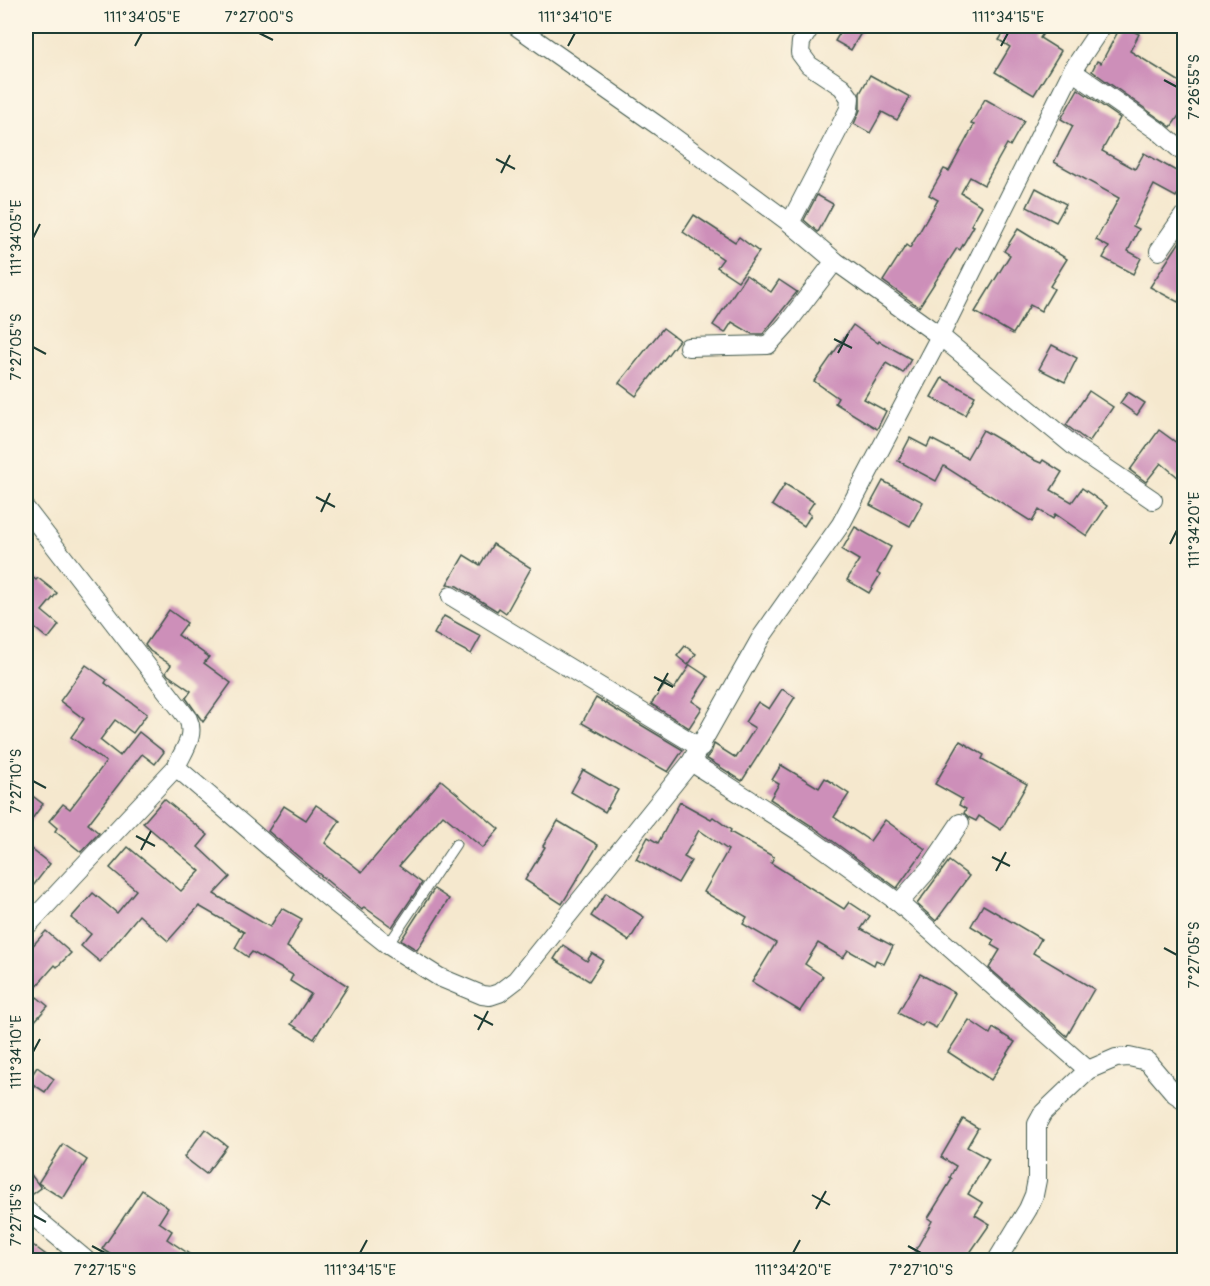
<svg xmlns="http://www.w3.org/2000/svg" width="1210" height="1286" font-family="Pangolin,sans-serif">
<rect width="100%" height="100%" fill="#fcf5e5"/>
<filter id="ink" filterUnits="userSpaceOnUse"><feTurbulence type="fractalNoise" baseFrequency=".0167" numOctaves="2"/><feDisplacementMap in="SourceGraphic" scale="12" xChannelSelector="R" yChannelSelector="G"/><feConvolveMatrix kernelMatrix="1 2 1 2 8 2 1 2 1" color-interpolation-filters="sRGB"/></filter>
<filter id="wash" filterUnits="userSpaceOnUse"><feTurbulence type="fractalNoise" baseFrequency=".008" numOctaves="4" result="noise"/><feDisplacementMap in="SourceGraphic" scale="24" xChannelSelector="R" yChannelSelector="G"/><feGaussianBlur stdDeviation="1.35" result="paint"/><feColorMatrix in="noise" values="0 0 0 0 0 0 0 0 0 0 0 0 0 0 0 0 0 1.4 0 .05"/><feComposite in="paint" operator="in"/></filter>
<g filter="url(#wash)">
<rect width="100%" height="100%" fill="#f5e8ce"/>
<g id="blocks">
<!-- building -->
<g fill="#cd8fb9">
<polygon points="844,26 865,26 851,50 835,41"/>
<polygon points="1008,26 1048,26 1040,38 1061,51 1034,95 995,72 1010,47 999,40"/>
<polygon points="1121,26 1139,34 1130,51 1185,85 1185,107 1171,127 1092,71 1097,61 1101,63"/>
<polygon points="870,75 910,97 897,120 882,112 870,133 854,124 860,110 860,93"/>
<polygon points="1078,89 1120,118 1102,151 1135,169 1144,153 1185,176 1185,182 1176,197 1154,185 1133,226 1139,229 1128,251 1141,258 1133,274 1103,258 1109,247 1096,240 1119,198 1054,162 1073,126 1061,119"/>
<polygon points="985,99 1024,121 1010,146 1007,144 984,185 970,177 961,193 982,206 971,225 974,226 960,250 957,248 919,307 883,281 906,245 910,248 938,200 929,195 944,169 949,171 974,125 971,124"/>
<polygon points="1036,188 1066,204 1056,222 1027,207"/>
<polygon points="817,195 833,204 818,232 804,220"/>
<polygon points="694,215 735,242 739,237 759,252 738,281 717,267 723,259 683,232"/>
<polygon points="1018,229 1067,259 1050,286 1054,289 1041,311 1030,305 1013,334 975,312 1010,255 1004,251"/>
<polygon points="1185,234 1185,291 1178,302 1150,287"/>
<polygon points="746,275 771,292 779,280 797,292 763,334 752,334 732,322 725,333 713,325"/>
<polygon points="853,325 878,343 879,341 911,359 903,373 886,363 864,399 886,411 877,429 835,403 838,398 814,381"/>
<polygon points="663,328 679,340 636,396 619,383"/>
<polygon points="1052,345 1077,358 1065,382 1039,369"/>
<polygon points="942,378 975,396 965,415 931,397"/>
<polygon points="1089,391 1113,407 1089,442 1066,425"/>
<polygon points="1128,392 1145,403 1137,415 1120,403"/>
<polygon points="983,430 1034,460 1041,463 1043,460 1062,472 1051,490 1072,502 1082,488 1107,506 1087,536 1055,514 1053,519 1039,510 1032,522 944,466 936,481 898,461 910,438 927,447 931,439 967,458"/>
<polygon points="1159,430 1185,449 1185,483 1161,463 1146,482 1130,470"/>
<polygon points="883,481 923,502 910,526 870,505"/>
<polygon points="785,484 814,502 807,512 811,515 804,526 772,505"/>
<polygon points="855,527 891,547 877,573 880,575 869,593 847,580 859,560 842,550"/>
<polygon points="493,544 531,568 506,613 499,608 497,611 457,586 447,584 464,555 480,565"/>
<polygon points="26,572 36,580 38,578 57,593 42,611 59,625 48,639 26,621"/>
<polygon points="169,610 187,623 178,635 209,657 204,663 231,683 203,722 186,698 191,691 168,675 166,672 171,665 150,651 145,645"/>
<polygon points="444,616 481,636 471,654 434,634"/>
<polygon points="685,646 696,654 688,665 677,656"/>
<polygon points="86,665 107,680 105,683 147,714 133,733 115,720 100,740 120,756 139,732 164,752 155,764 142,754 88,824 99,833 81,852 55,831 57,828 49,821 63,804 70,809 106,762 71,737 84,719 60,701"/>
<polygon points="690,665 708,677 692,701 702,708 689,728 651,704 666,683 674,689"/>
<polygon points="782,689 795,697 742,781 706,758 711,753 714,744 736,758 755,728 745,722 758,702 769,709"/>
<polygon points="596,698 683,750 668,772 582,723"/>
<polygon points="960,741 984,755 982,759 1027,784 1001,830 979,816 976,821 970,818 964,813 966,809 959,805 962,799 935,784"/>
<polygon points="781,765 819,788 825,778 849,794 834,817 870,841 885,820 925,849 897,888 815,828 770,799 779,784 772,780"/>
<polygon points="583,770 618,790 605,812 571,792"/>
<polygon points="441,780 499,829 483,848 443,815 399,866 422,883 392,927 364,907 362,910 268,831 284,806 306,820 316,805 340,821 325,843 362,872"/>
<polygon points="26,791 43,804 26,827"/>
<polygon points="164,799 208,835 198,847 230,877 214,894 270,927 282,908 302,919 287,947 348,986 314,1039 291,1024 311,994 290,981 293,975 252,952 248,957 235,948 244,932 199,906 168,941 139,915 100,962 81,946 91,934 71,918 93,893 117,913 136,890 110,868 128,847 181,891 200,871 143,823"/>
<polygon points="680,802 711,819 713,817 731,830 730,832 774,857 771,863 844,909 849,902 870,916 861,929 893,946 884,964 876,960 874,965 848,950 843,958 818,943 805,964 823,976 800,1011 752,982 776,943 743,924 747,917 704,892 728,850 699,830 684,857 691,861 678,883 636,859 648,837 658,843"/>
<polygon points="558,821 598,845 562,904 525,880 545,847 543,846"/>
<polygon points="26,845 50,864 33,886 26,880"/>
<polygon points="949,861 969,876 936,921 917,904"/>
<polygon points="434,889 449,899 417,950 401,940"/>
<polygon points="606,893 644,917 629,941 591,916"/>
<polygon points="983,905 1041,939 1033,953 1094,989 1067,1036 989,968 1000,950 991,945 994,940 971,926"/>
<polygon points="46,931 71,953 57,967 55,965 26,998 26,953"/>
<polygon points="563,945 587,961 592,953 603,960 589,981 554,959"/>
<polygon points="920,974 955,993 936,1028 925,1022 922,1026 898,1013"/>
<polygon points="37,997 48,1006 26,1031 26,1010"/>
<polygon points="969,1020 990,1034 993,1028 1015,1042 991,1080 948,1052"/>
<polygon points="37,1067 54,1079 45,1092 28,1081"/>
<polygon points="963,1119 978,1128 967,1147 989,1159 968,1194 983,1203 975,1215 990,1224 965,1260 910,1260 932,1221 928,1218 952,1179 950,1177 956,1166 941,1157"/>
<polygon points="205,1129 227,1146 206,1174 184,1157"/>
<polygon points="63,1144 87,1160 63,1199 38,1183"/>
<polygon points="26,1168 41,1188 26,1199"/>
<polygon points="142,1190 168,1208 159,1222 172,1231 167,1239 198,1260 119,1260 102,1249"/>
<polygon points="26,1240 53,1260 26,1260"/>
</g>
</g>
</g>
<g filter="url(#ink)">
<use href="#blocks" fill-opacity="0" stroke="#3f574b" stroke-width="1.5"/>
<g fill="none" stroke-linecap="round" stroke-linejoin="round">
<defs>
<polyline id="service" points="388,945 456,844"/>
<g id="minor">
<polyline points="516,26 660,127 790,223 835,261 940,336 1075,447 1153,500"/>
<polyline points="1072,71 1161,133 1184,153"/>
<polyline points="790,223 849,109 850,98 842,87 809,65 800,53 801,42 811,26"/>
<polyline points="1159,251 1184,215"/>
<polyline points="688,347 768,345 786,325 835,261"/>
<path d="M26,509L188,719C196,736 183,751 176,767L26,927"/>
<polyline points="451,596 701,748"/>
<polyline points="691,762 808,837 899,903 1088,1070"/>
<polyline points="176,767 325,895 388,945 439,977 482,995 490,996 499,993 516,980 691,762 762,636 841,524 940,336 1072,71 1102,26"/>
<polyline points="899,903 929,869 960,823"/>
<polyline points="26,1210 86,1260"/>
<polyline points="997,1260 1028,1209 1034,1195 1037,1180 1037,1124 1043,1113 1088,1070 1116,1058 1129,1057 1147,1061 1175,1094 1184,1100"/>
</g>
</defs>
<!-- service casing -->
<use href="#service" stroke="#3f574b" stroke-width="11"/>
<!-- minor casing -->
<use href="#minor" stroke="#3f574b" stroke-width="20"/>
<!-- service -->
<use href="#service" stroke="#fff" stroke-width="9"/>
<!-- minor -->
<use href="#minor" stroke="#fff" stroke-width="18"/>
</g>
</g>
<!-- ticks -->
<path fill="none" stroke="#1f3d34" stroke-width="2" d="M259,33L273,40M135,46L142,33M568,46L575,33M1001,46L1008,33M1164,80L1177,87M496,159L515,169M501,173L510,155M33,238L40,224M834,339L852,348M33,347L46,354M838,353L848,334M316,497L335,507M321,512L330,493M1170,544L1177,530M654,677L673,687M658,691L668,673M33,781L46,788M136,836L155,846M141,850L151,831M992,857L1010,866M996,871L1006,852M1164,948L1177,955M474,1015L493,1025M478,1030L488,1011M33,1052L40,1039M812,1195L830,1205M816,1209L826,1191M33,1215L46,1222M92,1246L105,1253M908,1246L921,1253M360,1253L367,1240M793,1253L800,1240"/>
<!-- margin -->
<rect width="1210" height="1286" fill="none" stroke="#fcf5e5" stroke-width="66"/>
<rect x="33" y="33" width="1144" height="1220" fill="none" stroke="#1f3d34" stroke-width="2"/>
<g font-size="15" text-anchor="middle" fill="#1f3d34">
<text x="142" y="22">111°34'05"E</text>
<text x="259" y="22">7°27'00"S</text>
<text x="575" y="22">111°34'10"E</text>
<text x="1008" y="22">111°34'15"E</text>
<text transform="translate(1194 87) rotate(-90)" y="5">7°26'55"S</text>
<text transform="translate(16 238) rotate(-90)" y="5">111°34'05"E</text>
<text transform="translate(16 347) rotate(-90)" y="5">7°27'05"S</text>
<text transform="translate(1194 530) rotate(-90)" y="5">111°34'20"E</text>
<text transform="translate(16 781) rotate(-90)" y="5">7°27'10"S</text>
<text transform="translate(1194 955) rotate(-90)" y="5">7°27'05"S</text>
<text transform="translate(16 1052) rotate(-90)" y="5">111°34'10"E</text>
<text transform="translate(16 1215) rotate(-90)" y="5">7°27'15"S</text>
<text x="105" y="1275">7°27'15"S</text>
<text x="360" y="1275">111°34'15"E</text>
<text x="793" y="1275">111°34'20"E</text>
<text x="921" y="1275">7°27'10"S</text>
</g>
</svg>
